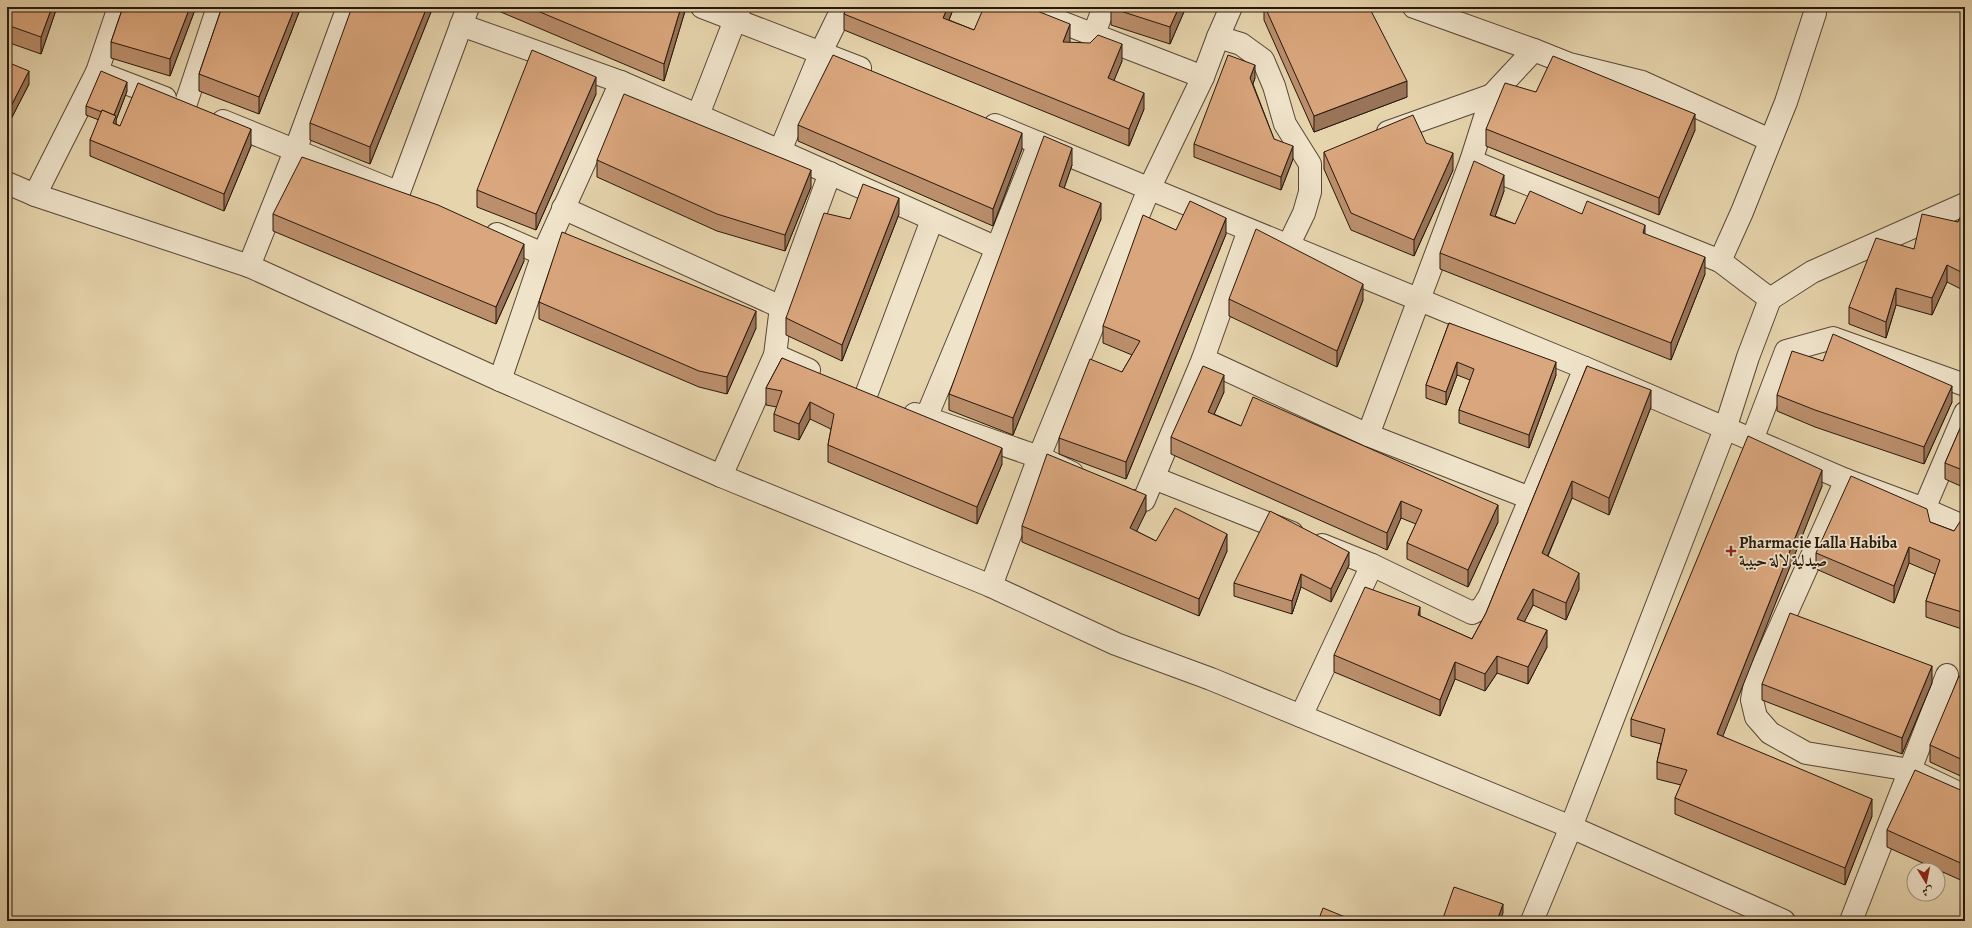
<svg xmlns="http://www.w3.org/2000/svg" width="1972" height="928" font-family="Alegreya,Amiri,serif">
<rect width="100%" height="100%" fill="#e6d4ad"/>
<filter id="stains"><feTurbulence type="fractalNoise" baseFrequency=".005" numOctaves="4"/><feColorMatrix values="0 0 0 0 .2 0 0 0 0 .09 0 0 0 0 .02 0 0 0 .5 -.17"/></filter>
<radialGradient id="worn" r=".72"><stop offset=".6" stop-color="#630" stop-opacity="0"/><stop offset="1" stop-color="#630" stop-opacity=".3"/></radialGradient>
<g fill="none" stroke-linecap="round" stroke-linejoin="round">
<defs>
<g id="minor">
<polyline points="702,7 860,68"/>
<polyline points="1022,7 1203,77"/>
<polyline points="1414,7 1534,50"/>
<polyline points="461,25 621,82 780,151 997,248"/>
<polyline points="1093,36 1104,7"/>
<polyline points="1218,37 1241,44 1263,60 1274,86 1285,124 1310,164 1310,192 1304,213 1288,246"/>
<polyline points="97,72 165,98"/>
<polyline points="185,106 218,7"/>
<polyline points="698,115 740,7"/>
<polyline points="223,121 397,192"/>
<polyline points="995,125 1585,368 1846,480 1924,509 1965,527"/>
<polyline points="1388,132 1492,95"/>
<polyline points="780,151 821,52 843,7"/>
<polyline points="1471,161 1720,261 1770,299"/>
<polyline points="7,183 35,195 249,266 500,380 721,476 991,586 1116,644 1211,679 1571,827 1784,921"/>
<polyline points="399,192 468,7"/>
<polyline points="35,195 97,72 119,7"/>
<polyline points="563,208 781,307"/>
<polyline points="497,234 543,254"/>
<polyline points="1720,261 1742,212 1786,102 1815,13 1815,7"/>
<polyline points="249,266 295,151 348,7"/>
<polyline points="775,355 809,370"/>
<polyline points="1203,359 1368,435 1530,498"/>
<polyline points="500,380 543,254 621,82"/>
<polyline points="866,395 932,220"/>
<polyline points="915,414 1039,457 1072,473"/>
<polyline points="926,418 997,248 1039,143"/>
<polyline points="1368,435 1471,161 1492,95 1534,50 1569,64 1642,82 1770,140"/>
<polyline points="1752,440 1786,351 1833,338 1965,385"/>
<polyline points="721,476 775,355 781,307 830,173"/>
<polyline points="1154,478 1292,533"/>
<polyline points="1846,480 1755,683 1752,700 1756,717 1770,733 1806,753 1910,770 1965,796"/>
<polyline points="1121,497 1130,502 1144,500 1203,359 1249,230"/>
<polyline points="1924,509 1965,413"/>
<polyline points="1322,545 1372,565 1472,613 1482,608 1489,597 1585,368"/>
<polyline points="991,586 1039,457 1149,189 1203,77 1218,37 1231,7"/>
<polyline points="1301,716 1372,565"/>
<polyline points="1532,921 1571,827 1725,429 1748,357 1770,299 1812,272 1965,204"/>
<polyline points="1851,921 1947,675"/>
</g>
</defs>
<!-- minor casing -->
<use href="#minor" stroke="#584735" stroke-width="24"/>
<!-- minor -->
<use href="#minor" stroke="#efe3ca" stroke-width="22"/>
</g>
<!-- wall -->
<g fill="#bb8f6c" stroke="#28180d">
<polygon points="7,7 57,7 41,54 7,42"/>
<polygon points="123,7 196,7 170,76 111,58 111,42"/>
<polygon points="222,7 301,7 259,114 199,91 199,74"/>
<polygon points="433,7 370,164 310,140 310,123"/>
<polygon points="489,7 685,7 685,11 664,81"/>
<polygon points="847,7 954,7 949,20 974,30 1070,41 1069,43 1122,61 1114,80 1144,109 1129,146 844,30 844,14"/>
<polygon points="1111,7 1186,7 1170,44 1111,25"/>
<polygon points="1264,7 1369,7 1407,97 1314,132 1264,20"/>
<polygon points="7,62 29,84 10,121 7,120"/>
<polygon points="1255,78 1253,84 1274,139 1293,159 1281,190 1194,157 1194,144"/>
<polygon points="127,91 116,120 116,124 120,126 251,146 224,211 90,156 90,140 99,120 86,115 86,106"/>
<polygon points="1536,92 1695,130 1659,215 1486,146 1486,129"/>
<polygon points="596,94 536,230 477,207 477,190"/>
<polygon points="798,125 1022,149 993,226 798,141"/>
<polygon points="1426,143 1453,170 1414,256 1351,230 1324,169 1324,152"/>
<polygon points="597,160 811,187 785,251 717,231 597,177"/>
<polygon points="1072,165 1064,188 1101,219 1013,435 949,410 949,394"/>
<polygon points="1504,191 1495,216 1515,224 1582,214 1645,234 1705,274 1671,360 1440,269 1440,253"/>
<polygon points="1965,208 1965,291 1947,282 1932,315 1896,305 1886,338 1849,324 1849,307 1914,249 1958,222"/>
<polygon points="273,214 524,261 496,324 273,231"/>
<polygon points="899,214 842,361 786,335 786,318 850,219"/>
<polygon points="1176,230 1226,234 1126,479 1059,454 1059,438 1122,372 1132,355 1103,343 1103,326"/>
<polygon points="1229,299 1363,300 1337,367 1229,316"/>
<polygon points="539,302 756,328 727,394 699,387 539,319"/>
<polygon points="1449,323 1556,375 1529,448 1459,423 1459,410 1470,380 1457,375 1446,405 1426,398 1426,385"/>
<polygon points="782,358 1002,464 977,524 828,462 828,445 831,429 810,419 799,440 774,431 774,414 777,407 766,405 766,388"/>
<polygon points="1587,366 1651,407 1609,515 1572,498 1548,556 1579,589 1566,620 1533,605 1524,622 1547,647 1528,684 1497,673 1485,691 1455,679 1440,716 1334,672 1334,655 1420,616 1472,639 1486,613"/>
<polygon points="1224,392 1214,414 1241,426 1498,522 1468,587 1407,559 1407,543 1416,524 1401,518 1387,550 1171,454 1171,437"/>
<polygon points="1777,395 1952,402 1924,464 1815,427 1777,411"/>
<polygon points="1965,417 1965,488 1945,479 1945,463"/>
<polygon points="1822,486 1722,736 1872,816 1845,885 1675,814 1675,798 1681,785 1657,779 1657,762 1661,744 1631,736 1631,719"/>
<polygon points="1146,512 1136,531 1156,541 1227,551 1199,616 1022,542 1022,526"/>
<polygon points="1930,522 1954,531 1965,522 1965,630 1926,617 1926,601 1935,574 1909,563 1894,603 1816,569 1816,553"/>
<polygon points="1349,565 1331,602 1301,587 1292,614 1234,596 1234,583"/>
<polygon points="1965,679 1965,778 1930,762 1930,745"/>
<polygon points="1932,683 1902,754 1762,700 1762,684"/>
<polygon points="1965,792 1965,882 1887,847 1887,830"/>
</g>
<!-- shaded-wall -->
<g fill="#997458" stroke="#28180d">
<polygon points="52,7 57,7 41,54 41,37"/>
<polygon points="190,7 196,7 170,76 170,59"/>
<polygon points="295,7 301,7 259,114 259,97"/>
<polygon points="427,7 433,7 370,164 370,147"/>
<polygon points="681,7 685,7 685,11 664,81 664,64"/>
<polygon points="948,7 954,7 943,35 943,18"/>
<polygon points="1179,7 1186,7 1170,44 1170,27"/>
<polygon points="1070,24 1070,41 1063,59 1063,42"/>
<polygon points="1122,44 1122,61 1108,95 1108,78"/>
<polygon points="1255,65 1255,78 1250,91 1250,78"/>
<polygon points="29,71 29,84 10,121 10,108"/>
<polygon points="596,77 596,94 536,230 536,214"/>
<polygon points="1407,81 1407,97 1314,132 1314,116"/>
<polygon points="127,82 127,91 116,120 116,133 113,123 113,117"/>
<polygon points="1144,93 1144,109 1129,146 1129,129"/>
<polygon points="1695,114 1695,130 1659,215 1659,198"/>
<polygon points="251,129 251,146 224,211 224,194"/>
<polygon points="1022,133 1022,149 993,226 993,209"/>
<polygon points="1293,146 1293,159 1281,190 1281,177"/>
<polygon points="1072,148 1072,165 1059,203 1059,186"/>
<polygon points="1453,153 1453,170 1414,256 1414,240"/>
<polygon points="811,170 811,187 785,251 785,235"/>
<polygon points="1504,175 1504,191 1490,231 1490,215"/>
<polygon points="899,198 899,214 842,361 842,345"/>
<polygon points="1101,203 1101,219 1013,435 1013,418"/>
<polygon points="1226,218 1226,234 1126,479 1126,462"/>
<polygon points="1645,225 1645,241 1643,233"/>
<polygon points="524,244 524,261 496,324 496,307"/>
<polygon points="1705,257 1705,274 1671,360 1671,343"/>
<polygon points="1947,265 1947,282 1932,315 1932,298"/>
<polygon points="1363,284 1363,300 1337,367 1337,351"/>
<polygon points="1896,288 1896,305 1886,338 1886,322"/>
<polygon points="756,311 756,328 727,394 727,377"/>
<polygon points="1457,362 1457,375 1446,405 1446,392"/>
<polygon points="1556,362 1556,375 1529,448 1529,435"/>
<polygon points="1224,375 1224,392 1208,428 1208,412"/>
<polygon points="1952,386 1952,402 1924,464 1924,447"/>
<polygon points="1651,390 1651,407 1609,515 1609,498"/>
<polygon points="810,402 810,419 799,440 799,424"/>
<polygon points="1002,448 1002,464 977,524 977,507"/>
<polygon points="1822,470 1822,486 1717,751 1717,734"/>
<polygon points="1572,481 1572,498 1542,569 1542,553"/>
<polygon points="1146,495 1146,512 1130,545 1130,528"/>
<polygon points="1401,501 1401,518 1387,550 1387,533"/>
<polygon points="1498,505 1498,522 1468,587 1468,570"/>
<polygon points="1227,534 1227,551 1199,616 1199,599"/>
<polygon points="1909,547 1909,563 1894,603 1894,586"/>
<polygon points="1349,552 1349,565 1331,602 1331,589"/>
<polygon points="1579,573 1579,589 1566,620 1566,603"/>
<polygon points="1301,574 1301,587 1292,614 1292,601"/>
<polygon points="1533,589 1533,605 1517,636 1517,619"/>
<polygon points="1420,607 1420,623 1418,615"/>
<polygon points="1547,630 1547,647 1528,684 1528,667"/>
<polygon points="1497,656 1497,673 1485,691 1485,674"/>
<polygon points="1455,662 1455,679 1440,716 1440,700"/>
<polygon points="1932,666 1932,683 1902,754 1902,738"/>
<polygon points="1872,799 1872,816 1845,885 1845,868"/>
<polygon points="1503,904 1503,913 1500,921 1497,921"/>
</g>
<!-- building -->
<g fill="#daa67d" stroke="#28180d">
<polygon points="7,7 52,7 41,37 7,25"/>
<polygon points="123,7 190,7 170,59 111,42"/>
<polygon points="222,7 295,7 259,97 199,74"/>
<polygon points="352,7 427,7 370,147 310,123"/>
<polygon points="528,7 681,7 664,64"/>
<polygon points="847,7 948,7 943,18 974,30 984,7 1027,7 1070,24 1063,42 1090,43 1098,35 1122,44 1108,78 1144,93 1129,129 844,14"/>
<polygon points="1111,7 1179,7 1170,27 1111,8"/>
<polygon points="1265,7 1369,7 1407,81 1314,116"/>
<polygon points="532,50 596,77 536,214 477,190"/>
<polygon points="833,55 1022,133 993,209 798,125"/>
<polygon points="1228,55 1255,65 1250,78 1274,139 1293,146 1281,177 1194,144"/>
<polygon points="1553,56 1695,114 1659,198 1486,129 1505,83 1536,92"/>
<polygon points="7,62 29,71 10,108 7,107"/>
<polygon points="101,71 127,82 114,115 102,110 102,112 86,106"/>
<polygon points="138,83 251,129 224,194 90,140 102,110 116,116 113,123 120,126"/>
<polygon points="624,94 811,170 785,235 717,214 597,160"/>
<polygon points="1413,115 1426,143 1453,153 1414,240 1351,213 1324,152"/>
<polygon points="1044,136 1072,148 1059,186 1101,203 1013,418 949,394"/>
<polygon points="302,157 438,205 524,244 496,307 273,214"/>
<polygon points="1474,161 1504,175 1490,215 1515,224 1530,191 1582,214 1587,201 1645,225 1643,233 1705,257 1671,343 1440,253"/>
<polygon points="863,184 899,198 842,345 786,318 824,213 850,219"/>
<polygon points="1190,201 1226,218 1126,462 1059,438 1090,359 1122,372 1140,341 1103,326 1143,215 1176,230"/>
<polygon points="1965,208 1965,274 1947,265 1932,298 1896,288 1886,322 1849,307 1876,238 1914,249 1922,214 1958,222"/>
<polygon points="1256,229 1363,284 1337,351 1229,299"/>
<polygon points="562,232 756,311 727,377 699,371 539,302"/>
<polygon points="1449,323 1556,362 1529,435 1459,410 1474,369 1457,362 1446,392 1426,385"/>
<polygon points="1833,334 1952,386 1924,447 1815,410 1777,395 1792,351 1823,361"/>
<polygon points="782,358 1002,448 977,507 828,445 834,414 810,402 799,424 774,414 782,391 766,388"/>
<polygon points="1203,366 1224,375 1208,412 1241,426 1253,397 1498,505 1468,570 1407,543 1422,510 1401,501 1387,533 1171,437"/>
<polygon points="1587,366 1651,390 1609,498 1572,481 1542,553 1579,573 1566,603 1533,589 1517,619 1547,630 1528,667 1497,656 1485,674 1455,662 1440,700 1334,655 1365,587 1420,607 1418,615 1472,639 1486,613"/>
<polygon points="1965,417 1965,471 1945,463"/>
<polygon points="1748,436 1822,470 1717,734 1872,799 1845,868 1675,798 1687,770 1657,762 1665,729 1631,719"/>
<polygon points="1047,454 1146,495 1130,528 1156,541 1175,508 1227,534 1199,599 1022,526"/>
<polygon points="1851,476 1927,509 1930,522 1954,531 1961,520 1965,522 1965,613 1926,601 1940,560 1909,547 1894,586 1816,553"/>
<polygon points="1270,511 1349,552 1331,589 1301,574 1292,601 1234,583"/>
<polygon points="1790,613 1932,666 1902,738 1762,684"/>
<polygon points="1959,676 1965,679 1965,761 1930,745"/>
<polygon points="1915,770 1965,792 1965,865 1887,830"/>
<polygon points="1454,887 1503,904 1497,921 1442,921"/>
<polygon points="1323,908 1355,921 1318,921"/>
</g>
<!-- markers -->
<path fill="#8f2418" stroke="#efe3ca" stroke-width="1.5" d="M1729 545h4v4h4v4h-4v4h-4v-4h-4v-4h4z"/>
<g text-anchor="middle" stroke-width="3.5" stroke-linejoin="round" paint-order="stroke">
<!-- poi labels -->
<g font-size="16" font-weight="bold" fill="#28180d" stroke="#efe3ca" text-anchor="start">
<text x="1739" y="548">Pharmacie Lalla Habiba<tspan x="1739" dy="18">صيدلية لالة حبيبة</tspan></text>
</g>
</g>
<!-- margin -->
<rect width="1972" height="928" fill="none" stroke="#e6d4ad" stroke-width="24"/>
<rect x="8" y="8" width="1956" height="912" fill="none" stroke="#28180d" stroke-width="2"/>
<rect x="12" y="12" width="1948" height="904" fill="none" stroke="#28180d"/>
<!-- north arrow -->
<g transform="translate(1926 882) rotate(170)"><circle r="19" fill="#efe3ca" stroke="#9f927e"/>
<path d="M0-3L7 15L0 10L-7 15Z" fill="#8f2418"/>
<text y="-6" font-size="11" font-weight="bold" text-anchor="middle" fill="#28180d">ش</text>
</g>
<rect width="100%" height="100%" filter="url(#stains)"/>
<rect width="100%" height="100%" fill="url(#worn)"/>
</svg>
